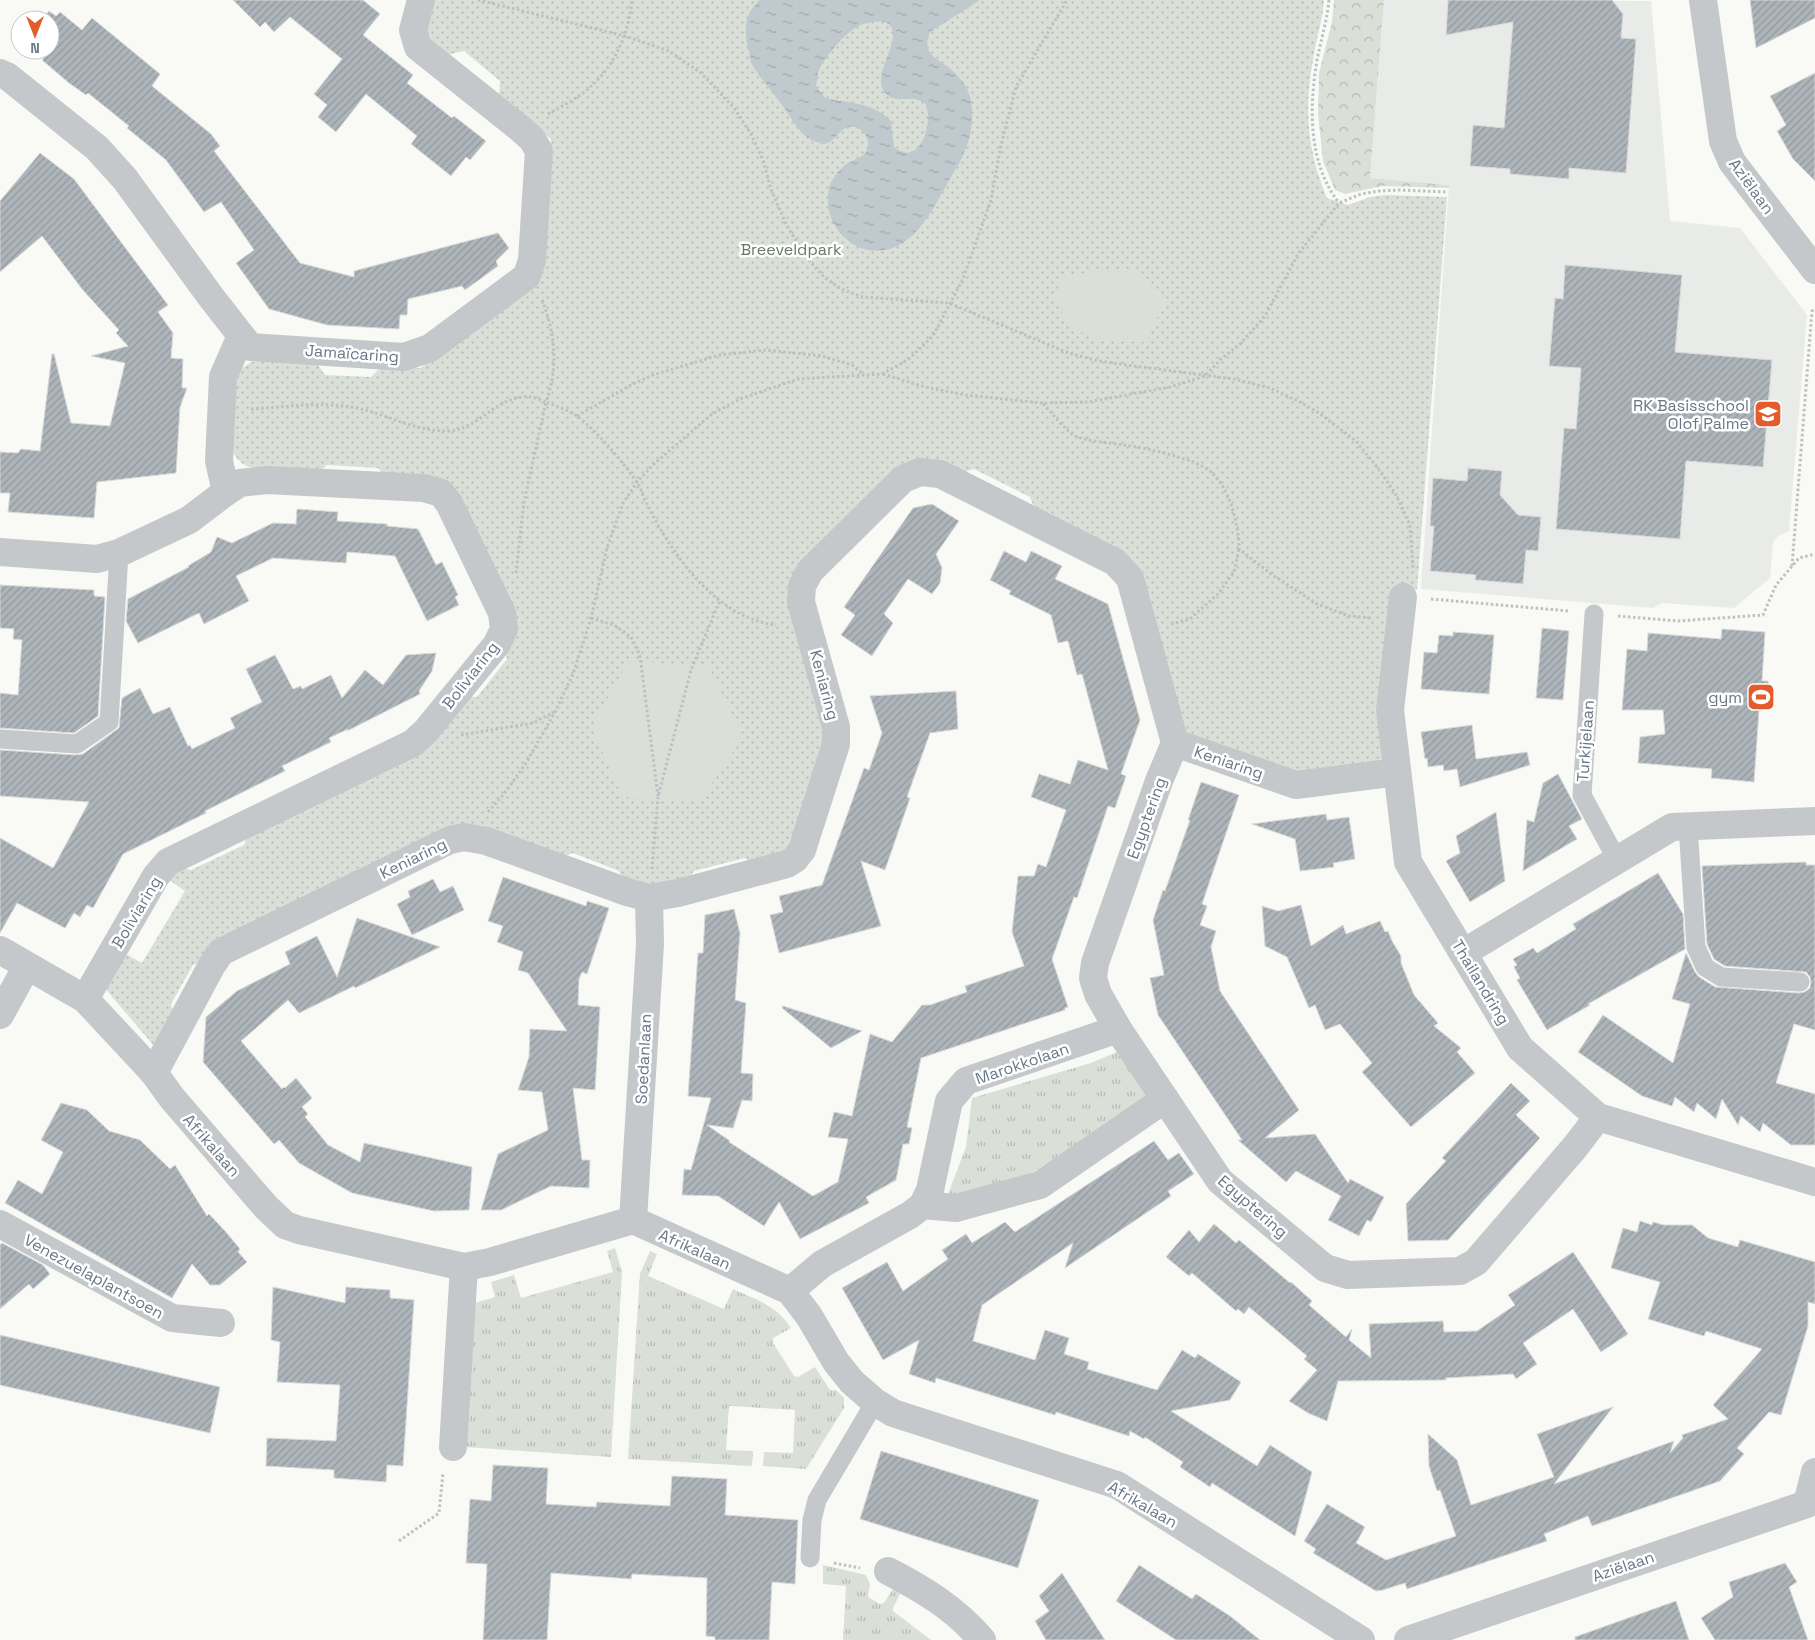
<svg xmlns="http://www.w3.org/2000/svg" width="1815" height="1640" font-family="'Space Grotesk',sans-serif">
<defs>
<pattern id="grass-tufts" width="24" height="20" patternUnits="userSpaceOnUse" patternTransform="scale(1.25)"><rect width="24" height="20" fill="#dae0d7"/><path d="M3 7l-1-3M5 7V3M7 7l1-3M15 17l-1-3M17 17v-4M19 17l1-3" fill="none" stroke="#b5bab4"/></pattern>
<pattern id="forest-crowns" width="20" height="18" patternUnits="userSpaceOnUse" patternTransform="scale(1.25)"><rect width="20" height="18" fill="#dae0d7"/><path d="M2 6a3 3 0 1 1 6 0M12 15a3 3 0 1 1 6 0" fill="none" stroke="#b5bab4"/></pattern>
<pattern id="park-dots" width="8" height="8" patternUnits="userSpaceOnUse" patternTransform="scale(1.25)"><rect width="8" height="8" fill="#dae0d7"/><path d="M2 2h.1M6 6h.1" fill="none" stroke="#b5bab4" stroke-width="1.8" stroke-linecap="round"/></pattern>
<pattern id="water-ripples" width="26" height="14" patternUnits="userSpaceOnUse" patternTransform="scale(1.25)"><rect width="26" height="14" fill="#bfc9ce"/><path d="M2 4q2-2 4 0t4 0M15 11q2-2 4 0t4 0" fill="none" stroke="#9fa8ad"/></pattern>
<pattern id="building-hatch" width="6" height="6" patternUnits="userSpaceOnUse" patternTransform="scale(1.25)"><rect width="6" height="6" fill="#adb5bb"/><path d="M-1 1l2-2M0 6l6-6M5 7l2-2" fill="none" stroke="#91989e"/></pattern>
</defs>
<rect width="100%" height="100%" fill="#f9f9f6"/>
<!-- built -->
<polygon fill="#e9ebe9" points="1384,0 1651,1 1670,221 1740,228 1807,315 1789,531 1778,536 1773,542 1770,578 1734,608 1662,603 1653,608 1421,589 1449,185 1370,178"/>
<!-- grass -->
<g fill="url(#grass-tufts)">
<polygon points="1119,1051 1150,1097 1019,1181 943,1207 966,1147 972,1098 1091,1063"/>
<polygon points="615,1248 622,1272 611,1457 465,1447 475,1303 495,1297 491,1282 514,1275 521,1298 613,1272 607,1251"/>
<path d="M650,1251L657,1254L648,1276L724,1309L733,1289C757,1300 776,1305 791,1328L773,1338V1343L794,1376L798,1377L815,1367L830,1390H836L844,1398V1408L806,1469L763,1466L764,1452L793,1453L795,1410L729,1406L726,1450L753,1451L752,1466L628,1459L640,1274Z"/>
<polygon points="823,1565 866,1575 870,1584 868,1597 880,1604 884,1603 893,1589 902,1590 893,1608 893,1611 931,1640 843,1640 846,1586 823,1584"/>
</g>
<!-- forest -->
<polygon fill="url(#forest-crowns)" points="1334,0 1384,0 1370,178 1449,185 1449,188 1383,186 1345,194 1335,190 1323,161 1318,113 1319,73 1332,22"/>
<!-- park -->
<path fill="url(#park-dots)" d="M433,0H1324C1323,18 1317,36 1314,54C1304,108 1306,146 1327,198L1348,205L1370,197L1386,195L1447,197L1417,590L1394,588L1386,752L1381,760L1372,766L1296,776L1198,742L1185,731L1138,578L1036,512L1030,497L974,469L958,474L944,467L805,563L829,728L793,849L756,864L745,858L694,871L687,881L665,888L624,881L619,871L573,853L560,858L480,830L204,962L193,965L171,1004L174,1015L155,1047L103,986L122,952L142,963L185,891L165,877L179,867L191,870L244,845L248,833L465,696L477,697L507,659L455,497L387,479L378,468L327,465L317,474C301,473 256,473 245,465C240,462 234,456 233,451C229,439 232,384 238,374C242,367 249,363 256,360L316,362L325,375L371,377L382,366L420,368L541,280L551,139L499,98L500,81L464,51L446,55L425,35Z"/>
<!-- pitch -->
<g fill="#dae0d7">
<polygon points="1100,270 1139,270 1166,300 1146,342 1095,339 1070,326 1055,301 1061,277"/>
<polygon points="629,661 708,666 743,736 700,802 623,797 591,727"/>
</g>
<!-- water -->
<path fill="url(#water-ripples)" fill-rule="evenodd" d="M760,0H980L930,32C920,56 940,59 954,72C962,79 969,90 971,101C974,118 971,137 964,153C961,162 954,171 950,179C936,203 921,237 893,248C856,261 821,226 829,189C831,181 836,173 843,167C851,158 869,160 868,143C868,138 865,133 861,130C842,117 837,145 822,144C819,143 815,141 812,140C800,135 792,119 785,109C775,95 762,81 753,66C750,61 750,54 748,48C744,28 744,14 760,0ZM882,21C915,30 861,80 890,97C897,101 907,98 914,99C918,100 922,101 925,103C935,123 919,169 894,147L891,121C870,101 851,104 825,98L816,86C817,81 817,75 819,70C824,58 843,36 855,28C862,23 873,22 882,21Z"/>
<!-- building -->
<g fill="url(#building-hatch)" stroke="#dadad8">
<polygon points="233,0 363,0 380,14 363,35 413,75 407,83 452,118 454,116 486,141 470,160 466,157 451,176 411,144 417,136 366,94 336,132 318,117 327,105 314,94 342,59 290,17 274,32 265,22 260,27"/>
<polygon points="1448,0 1612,0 1623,14 1621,38 1636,39 1626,173 1569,168 1569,179 1510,174 1510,169 1470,166 1473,125 1504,128 1513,22 1446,35"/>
<polygon points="1750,0 1815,0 1815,18 1756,48"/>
<polygon points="49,11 56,16 60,12 82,30 92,18 160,74 152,86 211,134 220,146 214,151 300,263 354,277 354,271 498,233 509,248 496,261 498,266 465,290 462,286 408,299 407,315 400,315 399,329 327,325 269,309 236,263 254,250 221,202 204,212 166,160 127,128 129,126 88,93 86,95 69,83 42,60 44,58 34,50 50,50 50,20 42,20"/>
<polygon points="1815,73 1815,181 1793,159 1777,131 1786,125 1770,96"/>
<polygon points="40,153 74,179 168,305 158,312 173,333 171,358 183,359 182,388 187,388 180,407 176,473 97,482 94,518 8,512 10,493 0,493 0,452 18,453 21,449 40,451 52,354 54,354 71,423 110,426 125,363 91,356 128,346 116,333 119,330 82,289 42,236 0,272 0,201"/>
<polygon points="1565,265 1682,275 1675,352 1772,360 1763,467 1686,461 1680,539 1556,529 1564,428 1576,429 1581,368 1549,366 1555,298 1563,299"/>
<polygon points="1468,468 1502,471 1500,495 1518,515 1541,517 1538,551 1526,550 1523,584 1475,580 1476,575 1430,571 1434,526 1430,526 1433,478 1467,481"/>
<polygon points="932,504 959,521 936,554 942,568 940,583 932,594 908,579 884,614 893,623 872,656 841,635 855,615 844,607 913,508"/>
<polygon points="297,509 338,512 337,521 387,524 387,526 418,529 436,565 442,562 458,595 455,597 459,605 427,621 395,556 347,552 346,563 273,558 236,576 249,601 204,624 199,613 138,643 126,621 128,599 189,567 188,566 211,552 217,537 232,543 273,523 296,524"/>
<polygon points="1004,551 1026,562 1031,551 1062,566 1055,579 1108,604 1140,720 1121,774 1126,776 1115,808 1108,806 1077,898 1074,897 1052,959 1068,1007 1065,1008 1065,1010 921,1058 907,1127 912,1128 909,1144 903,1144 896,1180 866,1197 869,1203 800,1239 779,1202 764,1226 718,1196 682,1195 684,1169 691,1170 711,1098 688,1096 698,953 703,953 705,915 734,909 740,933 735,1000 746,1003 741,1073 753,1074 752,1101 742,1100 733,1128 707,1125 730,1141 729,1142 813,1196 838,1182 848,1139 828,1137 834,1112 852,1116 870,1034 892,1042 922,1005 930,1005 967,992 965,986 1024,966 1012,932 1018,876 1034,876 1038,864 1046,867 1066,810 1031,797 1039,774 1070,784 1078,760 1108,770 1082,674 1077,675 1068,641 1058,643 1051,615 1009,594 1011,591 990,580"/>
<polygon points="0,585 94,590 94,596 105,597 98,716 74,733 0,728 0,693 18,695 22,640 13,639 14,629 0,628"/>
<polygon points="1542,628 1569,631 1563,700 1536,698"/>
<polygon points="1722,629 1765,632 1762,681 1768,681 1774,707 1759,711 1754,782 1711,778 1712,769 1638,763 1640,737 1665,734 1663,710 1622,710 1627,649 1647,651 1648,633 1721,639"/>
<polygon points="1453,632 1494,635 1489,694 1421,689 1424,652 1437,653 1439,635 1453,636"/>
<polygon points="436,653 432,671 419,691 420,694 347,731 348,729 329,738 331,742 282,766 285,771 205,811 206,813 123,854 93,908 87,905 80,917 74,913 65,928 17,903 0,933 0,838 53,868 89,802 0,796 0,750 76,755 83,754 119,728 122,698 140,688 153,714 170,707 188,746 190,745 192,749 235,728 230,718 262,702 246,669 275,655 293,689 301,686 302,689 331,675 342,698 365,670 383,685 406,655"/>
<polygon points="956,691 958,729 930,733 907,797 910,798 885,870 861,861 881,926 779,953 770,915 783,912 779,896 822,885 864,768 869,770 882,733 870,696"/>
<polygon points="1472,725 1476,759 1527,752 1530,765 1460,787 1457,769 1444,771 1443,765 1428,767 1427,758 1425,759 1421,732"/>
<polygon points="1558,774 1582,819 1569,826 1577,839 1523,871 1527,820 1534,822 1543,783"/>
<polygon points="1201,782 1239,795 1202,904 1207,906 1200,925 1216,931 1211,947 1220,991 1299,1110 1265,1138 1315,1134 1348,1183 1350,1179 1384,1197 1371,1222 1367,1220 1359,1236 1328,1220 1341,1196 1296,1171 1286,1182 1238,1140 1242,1140 1158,1015 1150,978 1164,975 1153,920 1163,890 1165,891 1190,820 1188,820"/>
<polygon points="1496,812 1505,881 1470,902 1446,861 1460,853 1456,836"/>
<polygon points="1326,814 1327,820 1349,817 1355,859 1333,863 1334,867 1300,871 1295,839 1252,824"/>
<polygon points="1806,862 1806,865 1815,865 1815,1030 1794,1024 1776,1083 1815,1094 1815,1145 1791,1145 1763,1123 1760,1132 1741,1116 1738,1125 1722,1099 1716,1119 1697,1103 1694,1112 1675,1097 1672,1106 1642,1096 1578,1052 1603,1015 1673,1063 1690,1004 1672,999 1686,953 1695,972 1699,977 1715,987 1799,993 1805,992 1810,988 1811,982 1810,977 1806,972 1725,966 1714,959 1707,944 1702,866"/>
<polygon points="1658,873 1683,914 1685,949 1588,1004 1590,1005 1547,1030 1517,980 1520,978 1514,967 1517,965 1513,959 1533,948 1537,953 1576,929 1573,924"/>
<polygon points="503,877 586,906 587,901 609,908 587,974 582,972 579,979 578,1005 600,1007 595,1090 573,1088 582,1160 590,1160 589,1188 551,1186 501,1210 481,1210 498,1154 548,1130 542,1092 518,1090 529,1057 530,1029 567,1031 528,973 518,970 523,952 497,942 503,926 488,921"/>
<polygon points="433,879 440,892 453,886 464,910 412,935 397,904 410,897 408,891"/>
<polygon points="1301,905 1311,946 1343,925 1346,934 1380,921 1385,932 1388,931 1392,941 1401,956 1401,963 1414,995 1438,1023 1434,1026 1461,1048 1457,1052 1475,1073 1411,1127 1362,1072 1372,1063 1340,1024 1325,1030 1315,1005 1309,1008 1287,957 1265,946 1262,906 1278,911"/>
<polygon points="357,918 440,947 355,988 354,986 299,1013 288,1000 241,1041 282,1089 284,1087 285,1088 296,1078 312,1098 302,1107 308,1114 305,1117 328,1145 360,1162 364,1143 472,1167 469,1210 434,1211 352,1193 299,1163 279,1140 274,1144 203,1062 206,1017 237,991 290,964 285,952 317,936 337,977"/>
<polygon points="783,1006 862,1031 831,1048 782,1008"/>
<polygon points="1511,1083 1530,1101 1516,1115 1540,1138 1448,1240 1408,1241 1406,1204 1446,1161 1442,1158"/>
<polygon points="61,1103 87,1110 109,1131 140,1140 170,1169 175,1165 207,1216 209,1214 225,1231 240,1249 238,1252 247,1262 220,1285 210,1285 192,1264 172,1298 5,1203 18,1180 42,1194 63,1152 41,1140"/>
<polygon points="1154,1141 1168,1160 1179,1153 1194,1174 1168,1191 1171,1196 1065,1268 1073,1243 982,1305 973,1341 1035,1360 1045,1330 1069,1338 1064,1354 1089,1362 1087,1369 1157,1390 1182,1350 1195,1358 1198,1354 1241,1382 1230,1400 1171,1411 1257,1466 1270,1445 1312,1472 1295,1536 1212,1483 1210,1487 1180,1467 1183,1462 1145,1437 1144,1439 1130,1431 1129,1436 1056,1412 1055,1415 936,1378 935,1383 909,1374 919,1340 883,1360 842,1288 887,1262 903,1291 948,1259 942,1250 966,1234 972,1243 1005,1222 1015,1232"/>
<polygon points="1640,1221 1652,1225 1653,1222 1664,1225 1692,1225 1708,1238 1738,1247 1740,1240 1815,1262 1815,1304 1808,1302 1808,1326 1781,1415 1769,1412 1737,1448 1744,1454 1720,1481 1592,1526 1588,1516 1544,1534 1547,1541 1407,1589 1405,1583 1383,1590 1376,1591 1313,1553 1316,1549 1304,1541 1327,1504 1365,1527 1356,1543 1386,1560 1456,1536 1440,1490 1437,1491 1429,1466 1428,1434 1457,1460 1471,1505 1554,1477 1537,1434 1613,1407 1554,1484 1674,1441 1670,1453 1683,1438 1682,1435 1728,1419 1713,1405 1762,1349 1706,1331 1704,1336 1648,1319 1660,1282 1611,1268 1623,1228 1637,1232"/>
<polygon points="1214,1224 1236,1243 1239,1240 1290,1283 1291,1282 1312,1301 1309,1305 1346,1337 1352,1329 1349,1340 1371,1358 1369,1324 1443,1321 1444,1332 1477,1331 1515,1305 1508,1295 1573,1252 1628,1334 1601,1352 1573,1309 1523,1343 1537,1364 1516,1379 1513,1374 1446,1378 1446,1380 1338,1381 1327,1421 1308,1413 1289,1401 1317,1370 1304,1359 1307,1356 1249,1307 1244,1314 1238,1309 1236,1311 1192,1273 1189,1276 1166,1257 1189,1230 1199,1242"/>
<polygon points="2,1243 43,1265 50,1274 33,1289 29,1284 0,1309 0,1245"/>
<polygon points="273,1287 345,1303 346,1287 390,1290 390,1298 414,1300 403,1466 387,1465 386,1482 334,1478 334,1470 266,1466 267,1438 336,1441 340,1385 277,1382 280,1342 271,1340"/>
<polygon points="0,1335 220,1387 210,1433 0,1385"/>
<polygon points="881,1451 1039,1500 1018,1568 860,1519"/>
<polygon points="493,1465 548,1468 546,1504 596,1507 597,1502 670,1506 672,1476 727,1479 725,1515 798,1520 795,1584 772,1582 769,1640 715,1640 715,1637 706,1636 707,1578 632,1574 631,1579 551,1573 547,1640 483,1640 487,1564 466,1563 470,1499 491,1501"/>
<polygon points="1785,1563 1797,1582 1789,1587 1808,1640 1715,1640 1701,1618 1733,1597 1729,1582"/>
<polygon points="1139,1565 1192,1599 1196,1594 1230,1616 1260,1640 1176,1640 1116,1601"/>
<polygon points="1062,1573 1105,1640 1046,1640 1035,1621 1049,1611 1039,1596"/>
<polygon points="1676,1601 1689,1640 1575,1640 1575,1637"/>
</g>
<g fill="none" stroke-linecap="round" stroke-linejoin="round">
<!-- path -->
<g stroke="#bec0c3" stroke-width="3" stroke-dasharray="2.5 2.5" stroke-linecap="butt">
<polyline points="478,0 625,36 669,51 701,73 735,109 751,134 763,160 771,189 787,226 807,258 824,277 841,289 862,297 949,303 1066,352 1094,360 1119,364 1234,379 1270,388 1298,401 1319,413 1356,441 1377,467 1395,493 1410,525 1413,569"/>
<path d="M1329,0C1327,21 1321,40 1317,60C1309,108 1308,163 1339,203"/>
<path d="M548,114C561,107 576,99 588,89C614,67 629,34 632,0"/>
<polyline points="883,374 925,387 965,395 1042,403 1088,402 1170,387 1205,376 1221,359 1240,344 1265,316 1298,254 1339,203 1361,194 1379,191 1399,190 1448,192"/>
<path d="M1043,404C1050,411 1067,432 1075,436C1085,441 1112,443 1124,445C1145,448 1195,458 1211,472C1230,488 1239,526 1239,549L1271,574L1317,604L1349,616L1372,618"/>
<path d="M251,409C287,407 321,401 357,408C388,415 417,432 449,431C480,429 498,393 532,397C536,398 542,400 546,402C559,365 555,335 542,299"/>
<polyline points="577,416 631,385 653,375 719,355 766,350 822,356 852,365 863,374"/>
<polyline points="1792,566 1812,311 1815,309"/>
<path d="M516,573L524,502L546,402C556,406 568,410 577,416C595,429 624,463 636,481C641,487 642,495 646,502C671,553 715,618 776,625"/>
<polyline points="1431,599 1569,611"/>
<polyline points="1618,616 1678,621 1763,615 1776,585 1799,558 1815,554"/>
<polyline points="591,618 614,625 631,637 640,656 658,796"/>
<polyline points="1171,624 1190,619 1218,594 1234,572 1239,549"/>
<polyline points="461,735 533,723 554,712"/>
<polyline points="488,812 504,794 526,763 555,712 573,674 591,618 607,548 623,503 637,482 654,464 712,414 740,399 798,379 882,374 909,359 933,336 963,279 991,200 1001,145 1016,87 1067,0"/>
<polyline points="652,869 658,797 691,670 720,600"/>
<polyline points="399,1541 439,1513 443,1473"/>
<polyline points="834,1563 860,1568"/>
</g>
<!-- service -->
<g stroke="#c4c8cb" stroke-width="19">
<polyline points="1594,614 1582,795 1617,860"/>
<polyline points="0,739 77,744 109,722 119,553"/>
<polyline points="1688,826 1696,947 1705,967 1721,977 1800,982"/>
<polyline points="810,1558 812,1520 817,1500 875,1402"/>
</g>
<!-- minor -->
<g stroke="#c4c8cb" stroke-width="28">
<polyline points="1703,0 1723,141 1732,162 1815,270"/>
<polyline points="0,73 7,76 97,148 125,179 211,297 250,347 404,357 430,348 527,276 532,260 539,151 532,139 522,130 418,47 413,30 421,0"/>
<polyline points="226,492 219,461 223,377 241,336"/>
<polyline points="0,552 97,559 119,553 189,520 226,492 240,483 267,480 424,488 441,493 449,503 502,613 504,629 497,644 426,731 413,743 168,862 156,876 85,999"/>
<polyline points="1403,597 1390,710 1408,862 1520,1048 1598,1117 1815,1182"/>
<polyline points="1175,743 1159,781 1095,963 1093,978 1098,994 1118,1029 1220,1181 1325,1268 1348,1275 1460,1271 1476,1262 1575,1147 1598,1117"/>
<polyline points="1175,743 1296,785 1397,772"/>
<polyline points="0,950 85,999 154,1073 172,1098 266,1207 285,1225 299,1230 464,1267 490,1262 633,1220 790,1291 809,1316 836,1362 852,1382 875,1402 893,1413 1117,1485 1361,1640"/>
<polyline points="1463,953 1672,827 1815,821"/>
<polyline points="0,1015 27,966"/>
<polyline points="154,1073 212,965 221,952 450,840 464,837 486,841 627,892 649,898 678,893 787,864 795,859 802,850 836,744 836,727 801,602 802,586 810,571 903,479 920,472 940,474 1115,562 1130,578 1175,743"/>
<polyline points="923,1205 956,1208 1040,1185 1165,1099"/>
<polyline points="633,1220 650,944 649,898"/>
<polyline points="0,1224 172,1318 221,1323"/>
<polyline points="790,1291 822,1264 910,1215 923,1205 930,1190 949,1101 966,1081 1118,1029"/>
<polyline points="453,1447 464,1267"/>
<path d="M888,1571C923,1589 956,1609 982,1640"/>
<polyline points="1408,1640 1807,1504 1815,1472"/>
</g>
</g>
<!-- icons -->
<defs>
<symbol id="school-square" viewBox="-11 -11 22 22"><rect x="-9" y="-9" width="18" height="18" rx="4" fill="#e45c2b" stroke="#fff"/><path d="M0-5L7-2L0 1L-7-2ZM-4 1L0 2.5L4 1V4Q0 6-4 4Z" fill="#fff"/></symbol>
<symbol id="stadium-square" viewBox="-11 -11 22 22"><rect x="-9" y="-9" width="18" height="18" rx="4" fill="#e45c2b" stroke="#fff"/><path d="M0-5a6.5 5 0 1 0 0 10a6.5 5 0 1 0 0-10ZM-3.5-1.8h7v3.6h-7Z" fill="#fff"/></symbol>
</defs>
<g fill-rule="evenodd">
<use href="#school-square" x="1752" y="398" width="32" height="32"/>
<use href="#stadium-square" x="1745" y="681" width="32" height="32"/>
</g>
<g text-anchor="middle" stroke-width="5" stroke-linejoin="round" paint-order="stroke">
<!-- street labels -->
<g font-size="16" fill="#687887" stroke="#fff">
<text transform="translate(1752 186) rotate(54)" y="6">Aziëlaan</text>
<text transform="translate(352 353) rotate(4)" y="6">Jamaïcaring</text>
<text transform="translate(470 675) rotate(-52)" y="6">Boliviaring</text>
<text transform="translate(825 685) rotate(75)" y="6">Keniaring</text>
<text transform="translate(1585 741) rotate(-86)" y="6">Turkijelaan</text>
<text transform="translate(1229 762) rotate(19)" y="6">Keniaring</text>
<text transform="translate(1146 818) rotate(-70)" y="6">Egyptering</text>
<text transform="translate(413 858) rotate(-26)" y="6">Keniaring</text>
<text transform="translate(136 912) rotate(-59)" y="6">Boliviaring</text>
<text transform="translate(1481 982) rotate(59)" y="6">Thailandring</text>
<text transform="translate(643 1059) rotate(-87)" y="6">Soedanlaan</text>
<text transform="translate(1022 1063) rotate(-19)" y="6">Marokkolaan</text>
<text transform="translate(212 1145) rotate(49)" y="6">Afrikalaan</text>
<text transform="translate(1253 1206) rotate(41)" y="6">Egyptering</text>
<text transform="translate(695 1249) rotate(24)" y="6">Afrikalaan</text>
<text transform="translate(94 1276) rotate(29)" y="6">Venezuelaplantsoen</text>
<text transform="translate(1143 1504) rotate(30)" y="6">Afrikalaan</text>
<text transform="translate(1623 1566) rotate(-19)" y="6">Aziëlaan</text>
</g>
<!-- park labels -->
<g font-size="16" fill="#667963" stroke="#fff">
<text x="791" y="255">Breeveldpark</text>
</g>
<!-- poi labels -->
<g font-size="16" fill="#687887" stroke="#fff" text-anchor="end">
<text x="1749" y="411">RK Basisschool<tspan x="1749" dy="18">Olof Palme</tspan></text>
<text x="1742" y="703">gym</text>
</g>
</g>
<!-- north arrow -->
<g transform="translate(35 35) rotate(180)"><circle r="24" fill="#ffffff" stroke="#c3c9cf"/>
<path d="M0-4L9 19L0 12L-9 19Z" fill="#e45c2b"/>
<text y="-8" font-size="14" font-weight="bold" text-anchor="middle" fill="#687887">N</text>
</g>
</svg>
